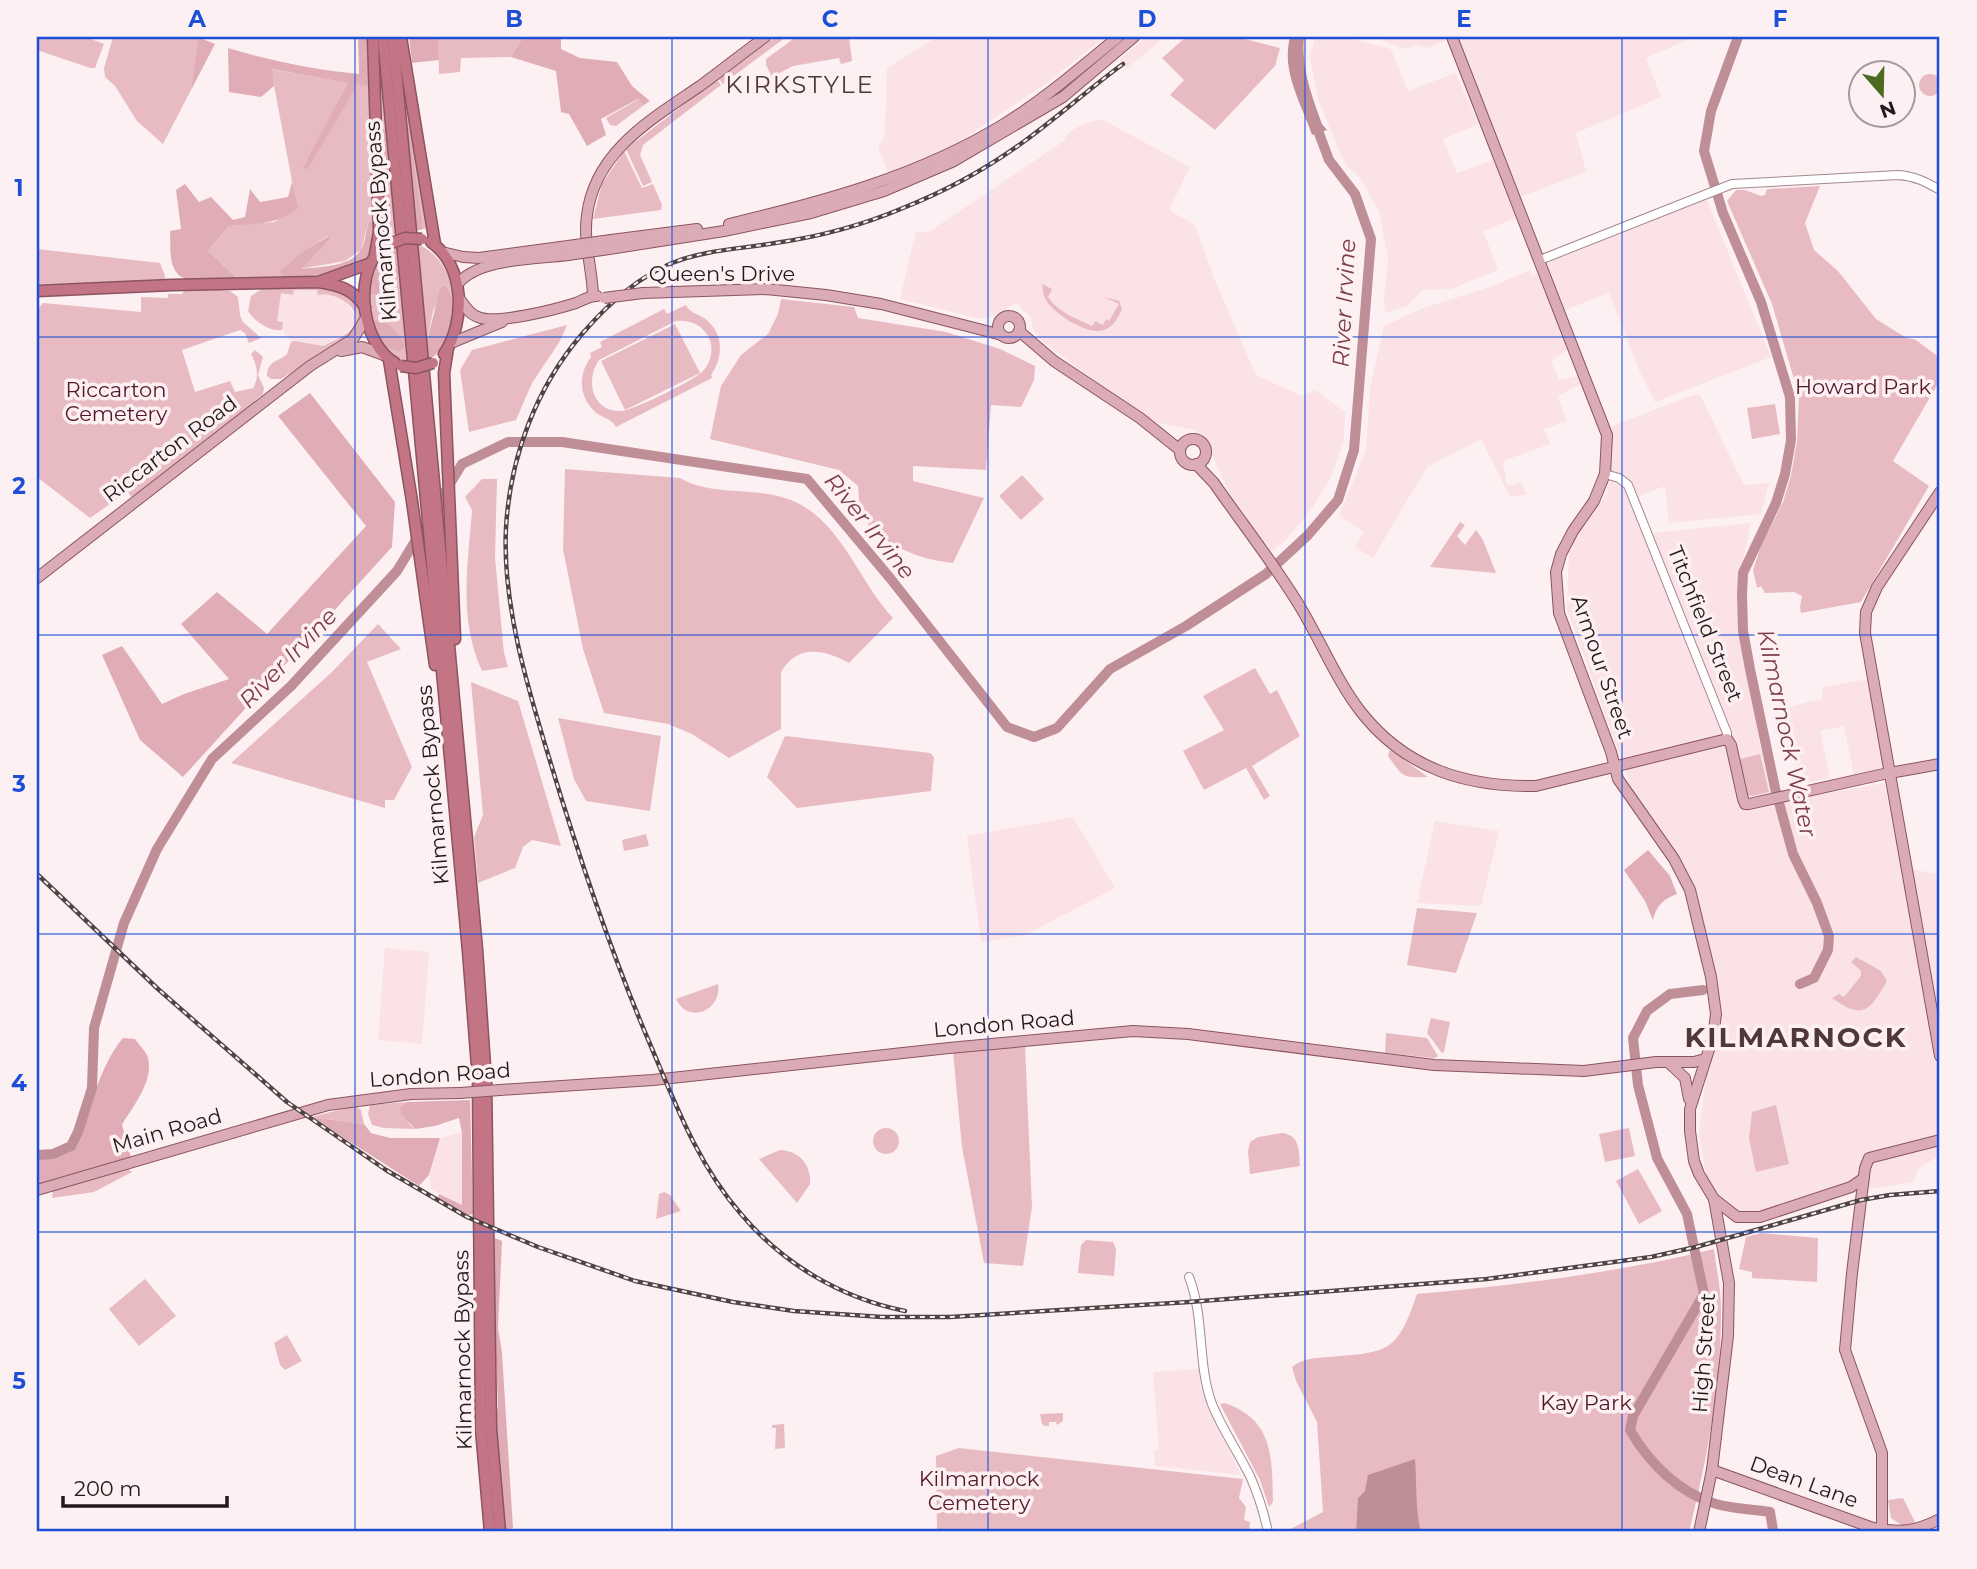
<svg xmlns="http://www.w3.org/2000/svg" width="1977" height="1569" font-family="Montserrat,sans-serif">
<rect width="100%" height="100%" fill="#fdf0f2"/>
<!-- built -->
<g fill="#fae2e6">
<polygon points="937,37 1105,37 1045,84 953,146 889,175 878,147 885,136 887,68"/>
<polygon points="1146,37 1165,37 1127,68 1119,60"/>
<polygon points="1315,37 1344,37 1391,49 1408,91 1455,73 1479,124 1443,139 1457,173 1493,160 1516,218 1483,231 1498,270 1451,289 1423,290 1407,306 1385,313 1384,299 1388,259 1379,211 1360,178 1345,164 1319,102 1310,58"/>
<polygon points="1381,37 1443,37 1444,41 1428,48 1417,45 1406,49 1383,41"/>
<polygon points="1457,37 1694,37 1646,58 1661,97 1576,133 1586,172 1520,197"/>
<polygon points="1103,120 1190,167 1169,210 1195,225 1214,278 1256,375 1302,396 1315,390 1345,412 1344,440 1331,477 1313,507 1285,541 1269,553 1240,516 1209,448 1195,430 1149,421 1042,341 1033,330 1031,317 1017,303 990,317 980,319 900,299 916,231 927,233 1064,141 1066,135 1079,126 1093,121"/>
<polygon points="1706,198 1771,357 1655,402 1639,370 1609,293 1565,310 1548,265 1551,261"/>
<polygon points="1530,270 1532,276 1538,274 1568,349 1551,361 1559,380 1578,376 1581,384 1558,396 1566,421 1544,429 1550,444 1503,461 1507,486 1521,482 1526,494 1510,497 1481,439 1427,467 1373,558 1355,547 1364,532 1339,515 1366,451 1370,388 1384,326 1423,308 1493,286"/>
<polygon points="294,290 318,290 319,295 335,295 345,300 355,316 353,327 324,346 296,341 291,342 282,330 283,322 277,322 280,293"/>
<polygon points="1693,395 1700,395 1744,485 1769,483 1761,514 1669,523 1665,486 1639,496 1652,533 1751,523 1739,581 1737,606 1760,745 1773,803 1884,783 1902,867 1940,875 1940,1155 1919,1168 1914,1182 1869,1189 1858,1178 1750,1216 1732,1212 1707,1179 1699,1135 1707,1067 1720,1012 1690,878 1633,792 1567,609 1569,551 1573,549 1572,541 1608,492 1612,426"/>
<polygon points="1869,679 1883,766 1880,770 1854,775 1844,726 1820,731 1830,778 1801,784 1787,726 1780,709 1822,699 1823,687"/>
<polygon points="1073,817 1115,888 1025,935 981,942 967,836"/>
<polygon points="1435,821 1499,831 1481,906 1417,903"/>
<polygon points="385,948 429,952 422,1044 378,1040"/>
<polygon points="462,1132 462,1206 431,1189 429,1175 440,1138"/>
<polygon points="1199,1369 1200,1385 1207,1406 1241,1475 1155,1466 1154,1450 1159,1449 1153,1372"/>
</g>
<!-- green -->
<g fill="#e8bbc3" fill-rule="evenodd">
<polygon points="37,37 86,37 104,44 95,68 90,68 37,50"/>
<polygon points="113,37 198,37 191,90 163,144 137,121 115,86 105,77 104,68"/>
<polygon points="438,37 523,37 511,57 461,58 460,72 439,74"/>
<polygon points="775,37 786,37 723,84 719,79"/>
<polygon points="796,37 849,37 852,61 841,64 839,58 793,66 772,77 766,65 766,59"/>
<polygon points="1186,37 1237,37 1280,48 1275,66 1215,130 1170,95 1184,80 1162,58"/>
<polygon points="399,39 427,228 423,229 405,142"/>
<polygon points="376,40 380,40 398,233 382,238 382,212 391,211 386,130 379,137"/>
<polygon points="271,69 349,83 303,167 360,81 372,85 374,241 369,251 373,222 368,224 361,250 345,261 300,269 330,239 328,236 305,250 281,271 283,278 237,278 208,251 229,226 274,222 297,208"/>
<circle cx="1930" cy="85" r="11"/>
<polygon points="717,79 721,85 643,145 640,155 652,182 643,186 626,149"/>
<polygon points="639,99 644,105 616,126 610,125 606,118"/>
<polygon points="624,151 642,188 653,184 662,205 661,210 593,219 602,184"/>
<polygon points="1820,186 1805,223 1814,250 1838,271 1876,319 1905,337 1916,340 1940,358 1940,380 1893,461 1929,486 1861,602 1801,613 1800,607 1802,596 1794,592 1765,593 1761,586 1757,588 1753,570 1761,546 1783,502 1791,475 1797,441 1799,396 1772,304 1727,201 1736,190 1745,190 1761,196 1765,195 1767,189"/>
<path d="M414,243C459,257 468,328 434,358C446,341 462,303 445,285L433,311L428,338L423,340Z"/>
<polygon points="37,249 160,263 165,276 164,281 158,282 37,284"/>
<path d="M400,275L409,364C379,360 369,320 369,295L384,293L391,283Z"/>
<path d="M1042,284L1052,289L1048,297C1059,313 1074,317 1092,326L1095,321L1103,325L1106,319L1109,321L1119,304L1104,297L1119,301L1122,309C1118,317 1114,327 1104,330C1088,336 1054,314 1046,300C1043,295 1043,289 1042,284Z"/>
<path d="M304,287C315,288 327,288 337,291C358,297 369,319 350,336C334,350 300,367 281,379H271L267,376C267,360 279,362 287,354L291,342L295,341L324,346C332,341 348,335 353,327C365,308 335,291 318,295L317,290H294L293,295L281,293L277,321L283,322L282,330C270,332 255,322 248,311L251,296L262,289Z"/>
<path d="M220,290L230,291L238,297L240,315L243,322L261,338L249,343L245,333L240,330L182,350L195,392L230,381L235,392L253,388C260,376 257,366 251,354L255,350L263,357L258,375L264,388L263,394L225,426L132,497L127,492L90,518L37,477V310L43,303L141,312V297L168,298V294H182L184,291Z"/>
<path d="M781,299L854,307L858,318L946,332L1000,349L1035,366L1034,380L1021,407L991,405L986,470L913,466V481L984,498L953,563C922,560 883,546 864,519C859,511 859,496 858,486L839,470L710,439L721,386L741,355L768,334L778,314Z"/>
<path d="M686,305C690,313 696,313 704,318C724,332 724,357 711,375L712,378L616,427C611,419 606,419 598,414C579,400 577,375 591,357L590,353L602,347L600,342L664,309L667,314ZM676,321C689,320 701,324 708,336C714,347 712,362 703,371C695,380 632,411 621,411C592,412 585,380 599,360Z"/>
<polygon points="675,324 700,373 625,410 601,361"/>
<polygon points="567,325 560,341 532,383 516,420 469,432 460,370 472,350"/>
<polygon points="1775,404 1780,434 1752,439 1747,408"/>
<path d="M565,469L680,478C713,497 755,486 791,500C841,520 858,581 893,618L849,663C824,649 797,644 781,672V729L729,758L692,734L668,724L604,713L583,649L563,549Z"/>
<polygon points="1022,475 1044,499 1021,520 999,496"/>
<path d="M482,479H497L495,558L504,653L508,667L482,671C458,618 468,566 472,510L465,497Z"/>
<polygon points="1460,522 1465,525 1457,536 1465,545 1476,530 1483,540 1496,573 1430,567"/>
<polygon points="378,624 401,649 367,662 412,767 394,800 385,800 385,808 231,763 332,672"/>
<polygon points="1255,668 1270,694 1277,690 1300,736 1252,766 1270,796 1264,800 1246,768 1204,790 1183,751 1224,730 1203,696"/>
<polygon points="471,682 518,701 561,846 532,840 523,847 515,868 478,883 474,837 483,815"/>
<polygon points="558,718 661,736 650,811 586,801 574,779"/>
<polygon points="785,736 930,753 934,757 931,791 797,808 767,777"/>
<path d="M1389,751H1392L1428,777C1402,778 1403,777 1388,756Z"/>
<polygon points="1760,754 1769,792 1752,796 1748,795 1740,759"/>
<polygon points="646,834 649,846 624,851 622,840"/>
<polygon points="1417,908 1477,913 1456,973 1407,965"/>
<path d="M1856,957L1881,971L1887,981C1870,1010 1864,1021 1832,998L1839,994L1844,997L1861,976V971L1851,962Z"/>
<path d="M718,984C722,1011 688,1025 676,999Z"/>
<polygon points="1431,1018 1450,1022 1444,1052 1442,1053 1427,1033"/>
<polygon points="1386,1033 1427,1038 1438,1056 1435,1058 1385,1053"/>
<polygon points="1025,1045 1032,1207 1023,1266 984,1263 962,1147 953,1052"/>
<polygon points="407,1102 401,1108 410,1125 415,1129 384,1128 372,1125 368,1114 370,1105"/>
<polygon points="1776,1105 1789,1164 1756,1172 1749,1139 1752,1112"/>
<polygon points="351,1107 357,1107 361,1110 364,1124 311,1117"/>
<circle cx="886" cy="1141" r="13"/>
<polygon points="1629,1128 1635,1156 1605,1162 1599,1134"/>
<path d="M1282,1133C1300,1135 1299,1151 1300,1166L1250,1174L1248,1151L1250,1142L1258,1137Z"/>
<path d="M780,1150C800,1151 811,1165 810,1184L797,1203L759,1159Z"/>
<polygon points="126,1167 132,1172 94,1192 52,1198 53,1190"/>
<polygon points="1638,1169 1662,1211 1639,1224 1616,1181"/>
<polygon points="664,1192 670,1195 681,1211 656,1219 659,1194"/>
<polygon points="1761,1233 1818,1238 1817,1282 1752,1278 1752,1272 1739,1269 1746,1237"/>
<polygon points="1086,1240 1113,1242 1116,1249 1114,1276 1078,1273 1081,1245"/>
<path d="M1714,1249C1716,1268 1721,1288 1721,1308C1722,1385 1707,1458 1689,1532H1285L1323,1512L1317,1422L1296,1381L1292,1367C1304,1358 1314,1358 1329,1357C1389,1352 1397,1353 1417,1294C1517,1285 1616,1273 1714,1249Z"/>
<polygon points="145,1279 176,1316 139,1346 109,1309"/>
<polygon points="287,1335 302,1361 285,1370 280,1365 274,1343"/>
<path d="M1225,1403C1274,1420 1272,1458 1273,1502L1269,1507L1260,1480L1220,1404Z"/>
<polygon points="1063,1413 1063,1421 1057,1425 1056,1422 1049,1422 1049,1426 1045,1426 1042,1424 1040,1414"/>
<polygon points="784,1424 785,1448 775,1449 776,1428 772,1428 772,1425"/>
<polygon points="959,1448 1243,1479 1239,1498 1246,1507 1244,1520 1250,1522 1249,1532 937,1532 936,1456"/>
<polygon points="1903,1498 1916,1524 1901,1525 1891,1518 1888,1500"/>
</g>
<!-- forest -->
<g fill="#e0adb6">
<polygon points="198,37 215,44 191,90"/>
<path d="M358,37H371L372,85L360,86L359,82L307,170L303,167L348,83L272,69L274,86L261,97L229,92L228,48C271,61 314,70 359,74Z"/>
<polygon points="409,37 438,37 439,60 412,63"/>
<polygon points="523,37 561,37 561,49 580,58 617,62 632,86 650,101 644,105 638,99 601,119 606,135 587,146 569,114 561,112 556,71 511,57"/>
<polygon points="409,127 423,229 413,232 405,142 407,128"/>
<polygon points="383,130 386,130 391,211 389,214 382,212 379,137"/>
<path d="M292,182L298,208C278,225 254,224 229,226L208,251L237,278L186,279C167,273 171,248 170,231L181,229L176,190L185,184L199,202L211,197L233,220L245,217L250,189L260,202L288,197Z"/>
<path d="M373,221C372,232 372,245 368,255C357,276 305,276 283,278L280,271L305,250L329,236L330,239L301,269C318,267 350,267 360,251C365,244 366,232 368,224Z"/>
<path d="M397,244L400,275L391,283L384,293L369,295C372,273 377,255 397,244Z"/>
<path d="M445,285C463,304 447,352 426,362L423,340L428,338L440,288Z"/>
<polygon points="372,321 386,322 403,340 405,347 399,351 382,346"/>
<polygon points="310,393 395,502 392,547 183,777 140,740 102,655 122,646 162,704 184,694 229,679 181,624 217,592 267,634 366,526 278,416"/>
<path d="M1648,850L1670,876L1677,894C1663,899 1656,906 1653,920L1645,901L1624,870Z"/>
<path d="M123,1038L135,1039C139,1045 146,1051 148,1058C154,1081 133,1106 122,1125L131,1157L37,1185V1158C48,1157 64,1156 73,1148C85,1137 86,1116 91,1102C99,1081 108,1055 123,1038Z"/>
<polygon points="470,1100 473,1214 468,1215 438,1198 439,1194 462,1205 462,1133 459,1118 435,1126 415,1129 401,1114 400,1108 407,1102"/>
<polygon points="311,1117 364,1124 371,1133 390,1138 440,1138 429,1175 419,1186"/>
<polygon points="495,1238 502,1241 498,1328 502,1353 513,1528 502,1532 493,1426 498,1407 492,1267"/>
</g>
<!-- water -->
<g fill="#bf8e97">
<path d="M1290,37H1304C1301,68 1312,96 1322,124L1327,130L1312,135C1301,102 1281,72 1290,37Z"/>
<path d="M1415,1459C1417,1484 1415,1509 1421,1532H1356L1358,1498L1365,1491L1368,1475Z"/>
</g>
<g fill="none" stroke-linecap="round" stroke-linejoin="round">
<!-- river -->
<g stroke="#bf8e97" stroke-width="10">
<polyline points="1738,37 1711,111 1704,151 1723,213 1761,302 1790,397 1791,440 1785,474 1776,503 1743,573 1742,595 1743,631 1750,669 1775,788 1793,854 1817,903 1829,936 1828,950 1814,978 1800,984"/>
<path d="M1703,990L1670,994L1647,1011L1633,1038L1638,1085L1657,1158L1687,1214L1704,1294L1633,1416L1630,1430C1649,1463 1679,1493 1716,1504C1733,1509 1752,1509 1770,1512L1773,1530L1772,1532"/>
<polyline points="37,1155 53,1154 71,1146 78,1132 92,1088 94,1028 124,923 157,849 212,759 291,686 397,571 462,464 508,442 562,442 807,479 890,578 1007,727 1034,737 1057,728 1110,669 1186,626 1266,574 1308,535 1338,500 1354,450 1371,239 1355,194 1329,160 1314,120"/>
</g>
<defs>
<g id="minor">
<path d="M1540,260L1732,184L1898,175C1915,176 1926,182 1940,190"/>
<polyline points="1605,474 1619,478 1628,485 1727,733 1727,739"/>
<path d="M1189,1277C1205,1318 1197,1364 1212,1404C1222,1429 1238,1452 1250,1476C1258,1494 1264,1513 1268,1532"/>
</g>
<g id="major">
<polyline points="1452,37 1607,435 1605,474 1594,501 1573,531 1561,554 1556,572 1559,613 1611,752 1618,779 1674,859 1690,890 1711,977 1716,1014 1713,1037 1690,1109 1690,1131 1694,1161 1699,1174 1714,1199 1737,1217 1760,1217 1851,1187 1864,1178"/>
<path d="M729,224C825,201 919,176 1004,124C1045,99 1081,67 1118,37"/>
<polyline points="611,240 697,229"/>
<polyline points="609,249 724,231 811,213 884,191 952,162 1063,97 1134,37"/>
<polyline points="442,252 463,257 479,258 568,246"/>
<path d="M457,285C477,258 536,259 568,255"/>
<polyline points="643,293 766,289 826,295 881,304 1002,335"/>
<path d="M593,295C592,268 583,241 587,215C595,151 652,119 700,86C722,70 743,53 765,37"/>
<path d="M459,298C464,305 469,314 478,317C496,325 557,309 576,303C583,300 589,296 597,296"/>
<circle cx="1009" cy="327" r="11"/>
<polyline points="1019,331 1054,361 1140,418 1180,450"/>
<polyline points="451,343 502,322"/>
<polyline points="341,351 362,347 384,355"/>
<circle cx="1193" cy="452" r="13"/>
<path d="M1196,464L1214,483C1243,525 1276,566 1302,610C1322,644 1337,681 1361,712C1406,769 1466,787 1536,786L1727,739L1731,745L1743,799L1745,804H1749L1884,774L1940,764"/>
<polyline points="1940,492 1877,587 1866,612 1865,633 1940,1056"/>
<polyline points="37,578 310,366 353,339 366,318"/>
<polyline points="1668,1062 1685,1078 1689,1099"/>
<polyline points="500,1090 653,1080 949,1048 1133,1031 1188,1034 1434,1065 1584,1071 1656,1062 1694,1062 1705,1059"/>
<polyline points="37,1190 328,1105 411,1094 460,1093"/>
<path d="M1712,1470L1873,1528C1901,1533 1914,1532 1940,1519"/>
<polyline points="1699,1532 1712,1470 1728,1336 1729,1283 1714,1199"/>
<polyline points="1882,1532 1882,1453 1845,1350 1852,1273 1865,1168 1869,1158 1940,1140"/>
</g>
<g id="highway">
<polyline points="373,37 379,232 375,254"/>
<polyline points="383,37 468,951 478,1079 481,1429 490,1532"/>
<polyline points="393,37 477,949 486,1081 491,1429 500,1532"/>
<polyline points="401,37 435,244"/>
<path d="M431,242C465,266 466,322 444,354"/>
<path d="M380,250C353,277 362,344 395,363"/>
<polyline points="321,281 371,263"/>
<path d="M37,291L172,285L318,282C339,285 353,289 365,307"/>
<polyline points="448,348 444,373 455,639"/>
<polyline points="389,360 412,501 435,665"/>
</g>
</defs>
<!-- minor casing -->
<use href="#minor" stroke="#a4888d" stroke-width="10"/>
<!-- major casing -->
<use href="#major" stroke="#8b5460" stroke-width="12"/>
<!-- highway casing -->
<use href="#highway" stroke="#8b5460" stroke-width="13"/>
<!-- minor -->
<use href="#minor" stroke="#fff" stroke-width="8"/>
<!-- major -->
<use href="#major" stroke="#dbacb6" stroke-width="10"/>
<!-- highway -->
<use href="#highway" stroke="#c37586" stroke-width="10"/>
<defs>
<g id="rail">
<polyline points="37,874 158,989 287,1102 386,1170 467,1217 538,1247 635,1281 733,1302 794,1311 882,1317 950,1317 1189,1302 1487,1279 1651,1257 1696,1247 1861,1200 1890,1195 1940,1191"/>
<path d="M905,1311C841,1298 783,1264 741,1214C698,1165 675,1103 650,1044C610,951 579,857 550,761C528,689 502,604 506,528C510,457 536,388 582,334C607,305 636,278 672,263C704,250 740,249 775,243C818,237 863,225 903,208C946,191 988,168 1026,140C1059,116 1090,88 1123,64"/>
</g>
</defs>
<!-- rail casing -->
<use href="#rail" stroke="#4e4345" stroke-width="4.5"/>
<!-- rail -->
<use href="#rail" stroke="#fdf0f2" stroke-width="2" stroke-dasharray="5" stroke-linecap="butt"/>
<defs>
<g id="major-bridge">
<polyline points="568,246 611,240"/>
<polyline points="568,255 609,249"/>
<polyline points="604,298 643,293"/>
<polyline points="460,1093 500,1090"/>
</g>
<g id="highway-bridge">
<polyline points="386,245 405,238 422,239"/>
<polyline points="401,366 416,368 433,363"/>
</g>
</defs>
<!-- major-bridge casing -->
<use href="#major-bridge" stroke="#8b5460" stroke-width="12" stroke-linecap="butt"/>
<!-- highway-bridge casing -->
<use href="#highway-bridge" stroke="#8b5460" stroke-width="13" stroke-linecap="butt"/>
<!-- major-bridge -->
<use href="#major-bridge" stroke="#dbacb6" stroke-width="10"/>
<!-- highway-bridge -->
<use href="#highway-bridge" stroke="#c37586" stroke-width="10"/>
</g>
<!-- grid -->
<path fill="none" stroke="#1d4ed8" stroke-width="2" stroke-opacity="0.55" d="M355,37V1532M672,37V1532M988,37V1532M1305,37V1532M1622,37V1532M37,337H1940M37,635H1940M37,934H1940M37,1232H1940"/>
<g text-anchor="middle" stroke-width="7" stroke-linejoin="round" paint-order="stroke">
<!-- street labels -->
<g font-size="21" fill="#23181a" stroke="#fdf0f2">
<text transform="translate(381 221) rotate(-95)" y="7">Kilmarnock Bypass</text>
<text x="722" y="281">Queen's Drive</text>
<text transform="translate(170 449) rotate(-37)" y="7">Riccarton Road</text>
<text transform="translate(1705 624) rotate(68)" y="7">Titchfield Street</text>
<text transform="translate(1602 667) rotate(71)" y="7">Armour Street</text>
<text transform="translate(433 785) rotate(-95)" y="7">Kilmarnock Bypass</text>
<text transform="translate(1004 1024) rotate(-5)" y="7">London Road</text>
<text transform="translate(440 1075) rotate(-4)" y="7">London Road</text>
<text transform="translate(167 1131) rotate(-16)" y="7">Main Road</text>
<text transform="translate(463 1350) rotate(-91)" y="7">Kilmarnock Bypass</text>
<text transform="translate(1704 1353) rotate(-86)" y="7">High Street</text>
<text transform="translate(1804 1482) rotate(20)" y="7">Dean Lane</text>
</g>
<!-- park labels -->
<g font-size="21" fill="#54182a" stroke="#fdf0f2">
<text x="1863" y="394">Howard Park</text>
<text x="116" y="397">Riccarton<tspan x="116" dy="24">Cemetery</tspan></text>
<text x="1586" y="1410">Kay Park</text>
<text x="979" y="1486">Kilmarnock<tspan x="979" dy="24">Cemetery</tspan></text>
</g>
<!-- water labels -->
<g font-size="23" font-style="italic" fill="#7e3d4c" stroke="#fdf0f2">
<text transform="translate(1344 303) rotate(-87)" y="8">River Irvine</text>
<text transform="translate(870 526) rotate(51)" y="8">River Irvine</text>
<text transform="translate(288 658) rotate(-46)" y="8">River Irvine</text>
<text transform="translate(1787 733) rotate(78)" y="8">Kilmarnock Water</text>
</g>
<!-- quarter labels -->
<g font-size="24" letter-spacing="2" fill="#4f373b" stroke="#fdf0f2">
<text x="800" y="93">KIRKSTYLE</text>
</g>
<!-- district labels -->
<g font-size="28" font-weight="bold" letter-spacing="2" fill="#4f373b" stroke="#fdf0f2">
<text x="1796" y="1047">KILMARNOCK</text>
</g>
</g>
<!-- border -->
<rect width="1977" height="1569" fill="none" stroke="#fdf0f2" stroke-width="77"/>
<!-- north arrow -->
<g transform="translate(1882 94) rotate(160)"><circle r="33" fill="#fdf0f2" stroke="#a69a9c" stroke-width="2"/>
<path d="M0-5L12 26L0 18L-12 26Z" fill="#4d6b20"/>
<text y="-10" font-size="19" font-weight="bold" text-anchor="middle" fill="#23181a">N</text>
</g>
<!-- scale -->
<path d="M63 1496v10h164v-10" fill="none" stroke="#23181a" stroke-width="3.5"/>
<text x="74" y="1496" font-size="21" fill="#23181a" stroke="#fdf0f2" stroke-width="5" paint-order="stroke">200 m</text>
<rect x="38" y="38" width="1900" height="1492" fill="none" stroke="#1d4ed8" stroke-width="2.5"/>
<g font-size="23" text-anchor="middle" font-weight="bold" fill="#1d4ed8">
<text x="197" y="27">A</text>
<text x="514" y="27">B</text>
<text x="830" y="27">C</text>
<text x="1147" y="27">D</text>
<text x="1464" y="27">E</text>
<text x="1780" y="27">F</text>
<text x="19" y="196">1</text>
<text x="19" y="494">2</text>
<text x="19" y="792">3</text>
<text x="19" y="1091">4</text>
<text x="19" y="1389">5</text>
</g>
</svg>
